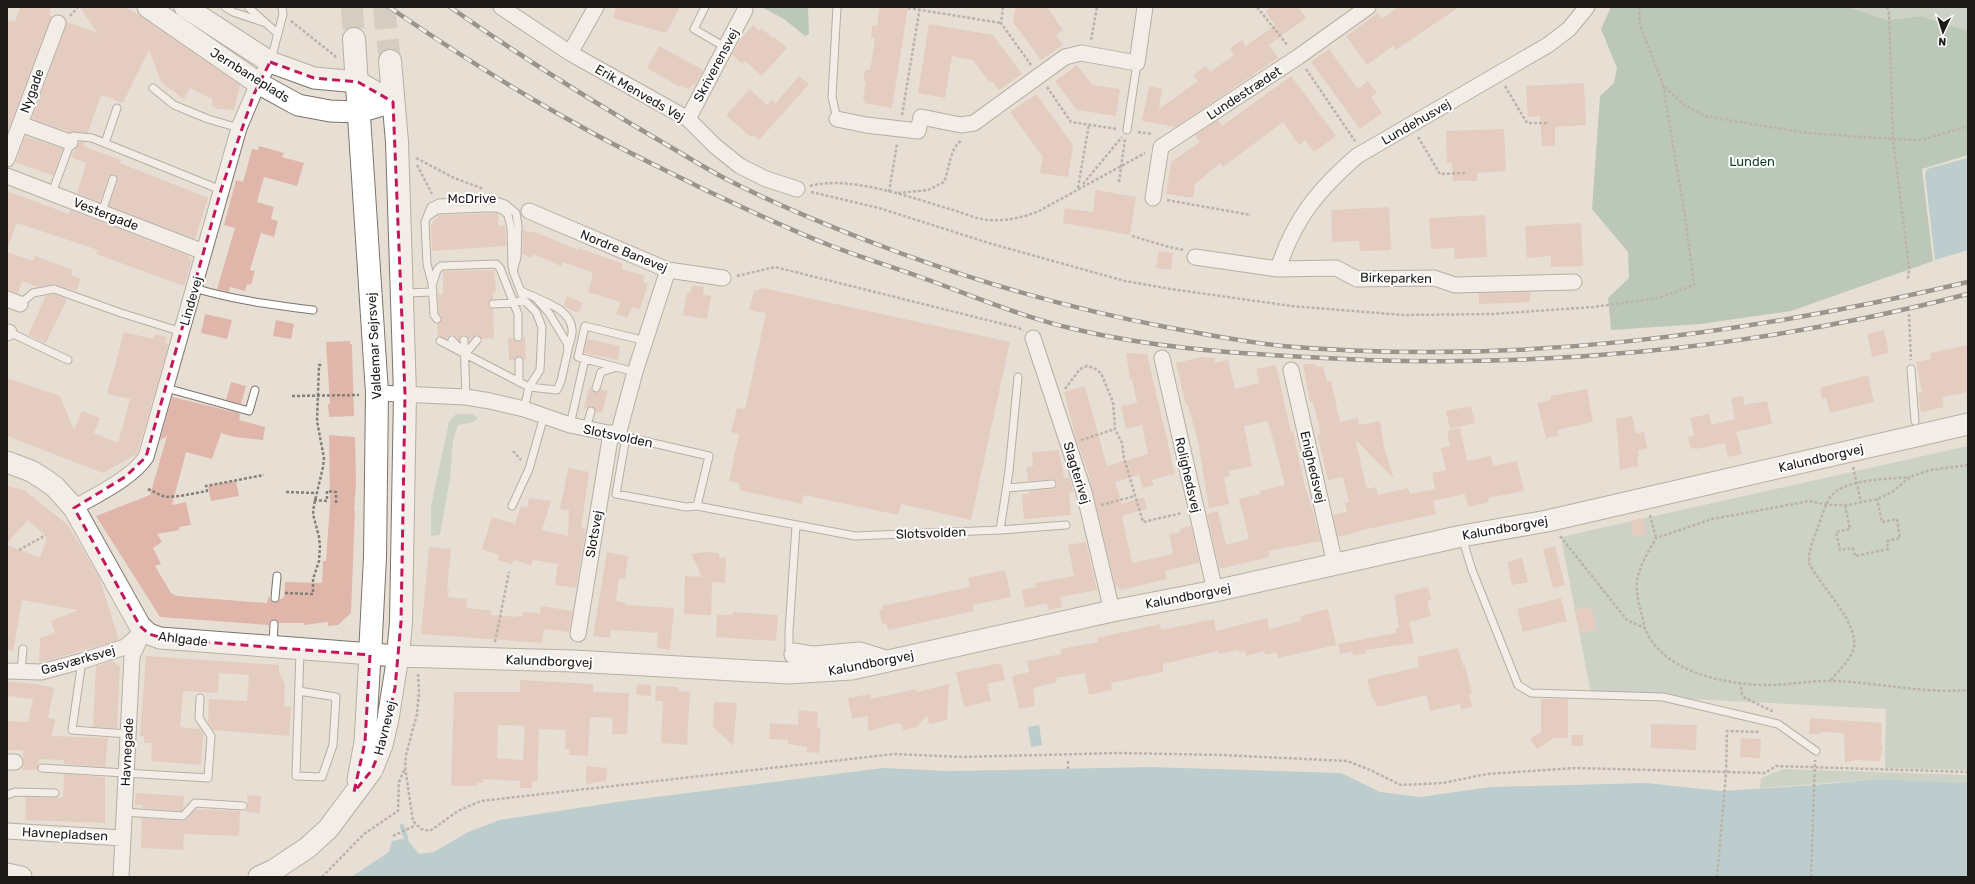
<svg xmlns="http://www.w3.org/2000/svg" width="1975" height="884" font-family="Rubik,sans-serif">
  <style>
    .green { fill: #abc4b4 }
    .forest { fill: #88ad96 }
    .water { fill: #89b9c5 }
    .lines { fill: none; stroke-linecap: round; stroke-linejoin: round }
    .stream { stroke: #89b9c5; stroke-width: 4.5 }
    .building { fill: #e1b6aa; fill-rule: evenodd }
    .primary-tunnel { stroke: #c0b8ae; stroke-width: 22; stroke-dasharray: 22 11; stroke-linecap: butt }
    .lane-casing { stroke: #7c746b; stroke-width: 9 }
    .street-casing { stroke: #7c746b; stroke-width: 17 }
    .secondary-casing { stroke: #7c746b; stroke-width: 23 }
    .primary-casing { stroke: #7c746b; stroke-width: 24 }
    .path { stroke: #857f78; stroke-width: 2.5; stroke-dasharray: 3 2; stroke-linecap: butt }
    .lane { stroke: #fff; stroke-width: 7 }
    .street { stroke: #fff; stroke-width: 15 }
    .secondary { stroke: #fff; stroke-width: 21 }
    .primary { stroke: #fff; stroke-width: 22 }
    .rail-casing { stroke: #3e3935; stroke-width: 4.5 }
    .rail { stroke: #fff; stroke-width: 3; stroke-dasharray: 9; stroke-linecap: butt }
    .marked { fill: none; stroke: #c2185b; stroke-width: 3; stroke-dasharray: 8 5; stroke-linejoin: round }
    .labels { text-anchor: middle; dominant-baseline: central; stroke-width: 4; stroke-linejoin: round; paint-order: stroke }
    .street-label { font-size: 13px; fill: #1e1a17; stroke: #fff }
    .park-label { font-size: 13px; fill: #0f3f27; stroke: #fff }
  </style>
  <rect width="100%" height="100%" fill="#e8dfd4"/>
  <path class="green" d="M1848 7H1968V31L1920 16 1888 20Z
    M456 414H473L478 418 473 422 458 425 453 440 450 478 440 535 431 536V506L449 422Z
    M1968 446V770L1885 768 1886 709 1591 694 1561 537Z
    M1784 769 1968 775V783L1879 779 1760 788 1761 778Z"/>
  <path class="forest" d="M761 7H808L809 34 805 36 784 19Z
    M1611 7H1848L1888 20 1920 16 1968 31V155L1922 169 1933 261 1791 311 1701 324 1611 330 1608 298 1629 278 1628 252 1592 209 1600 96 1614 83 1617 68 1601 29Z"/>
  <path class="water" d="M1968 158V250L1935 260 1925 175 1927 169Z
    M1039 725 1042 745 1031 747 1028 727Z
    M1150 767 1341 773 1380 792 1420 797 1491 787 1646 783 1722 791 1815 785 1879 779 1968 783V877H351L389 852 392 841 406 838 419 854 434 852 468 832 500 820 617 802 883 768 949 771Z"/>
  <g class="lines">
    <path class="stream" d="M402 826 406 838"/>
  </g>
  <path class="building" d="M20 7H51L49 15 52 16 7 133V20L15 22Z
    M80 7H125L141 16 240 85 234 110 218 109 212 106V99L190 88 184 99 161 82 149 50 123 103 101 95 88 133 70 132 32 119 67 22 97 33Z
    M616 7H680L666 33 613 18Z
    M880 7H908L892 108 864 103 865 100 863 99 866 81H863L865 70H870L875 38 871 37 872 26H877Z
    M1016 7H1047L1063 30 1056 35 1063 45 1041 60 1013 22Z
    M1272 7H1298L1306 18 1269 45 1278 58 1176 127 1142 121 1149 86 1162 89 1159 109 1198 81 1193 75 1206 66 1210 72 1234 55 1230 48 1242 40 1246 46 1275 25 1265 12Z
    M1398 7H1459L1396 50 1393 46 1367 65 1346 36 1378 13 1382 19Z
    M929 24 993 35 1022 74 999 90 992 81 990 83 973 60 952 56 945 98 918 93Z
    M753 25 759 31 761 28 773 38 774 37 787 48 762 76 745 61 742 64 732 54 740 40Z
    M659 46 703 70 695 86 692 85 689 90 681 85 680 87 647 68Z
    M1329 49 1358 89 1368 81 1377 93 1371 97 1382 113 1360 129 1311 62Z
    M1077 65 1092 85 1120 89 1116 116 1077 110 1055 81Z
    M799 76 809 84 759 140 754 135 751 137 726 115 750 89 767 105 772 100 775 104Z
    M1291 76 1336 136 1314 152 1305 140 1299 145 1283 122 1223 167 1220 163 1195 184 1193 198 1166 194 1171 162 1200 142 1195 135 1218 120 1222 126Z
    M1584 83 1586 125 1555 127V146H1542L1540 116 1528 117 1526 86Z
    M1036 94 1073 145 1068 177 1040 173 1043 157 1010 112Z
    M1504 129 1506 171 1477 173V181H1453L1452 163H1447L1446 131Z
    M25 136 63 149 53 176 16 162Z
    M79 142H84L83 146 121 160 120 163 208 198 195 239 109 206 118 180 115 174H112L108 177 100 202 77 193 86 163 71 157Z
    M259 146 284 153 282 157 304 163 297 186 264 177 257 202 274 207 271 219 278 221 274 237 261 233 250 270 255 271 251 285 247 284 245 291 230 287 229 292 217 289 235 228 224 225 236 180 243 182 252 149 258 150Z
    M1096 190 1136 197 1130 235 1063 223 1065 208 1093 212Z
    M7 191 69 214 70 210 189 256 188 258 192 260 184 286 96 254 98 250 17 223 8 247H7Z
    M1389 207 1391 250 1360 251 1359 241 1332 242 1331 210Z
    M496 213 498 214V226H505L506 246 432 251 431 224 439 215Z
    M1485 215 1487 257 1455 259 1454 248 1431 249 1429 218Z
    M1581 223 1583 266 1551 267V256L1527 258 1525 226Z
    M523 230 532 233 533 231 578 250 579 248 623 264 622 269 645 276 643 282 648 284 640 309 632 307 627 318 616 314 621 302 588 292 593 273 563 262 561 266 533 254 532 258 522 254Z
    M1159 251 1173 253 1171 270 1156 268Z
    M7 252 33 261 35 256 73 270 71 275 81 279 76 291 55 284 38 287 22 281 18 293 7 290Z
    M494 270 496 291 493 292V299L488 304 489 307 493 309 494 338 482 339 478 335 469 340 467 336 463 335 459 340 453 335 449 336 447 339 438 337 437 324 442 319 439 313 438 294H443V271Z
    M692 285 704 287 703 295 711 296 707 319 683 315 687 292 690 293Z
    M763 288 1010 342 971 520 901 504 898 515 804 495 802 504 739 490 740 484 729 481 739 434 731 432 737 408 745 409 766 313 749 310 754 291Z
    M1530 292V302L1479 304V293Z
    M54 294 67 299 46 343 28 335 46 296Z
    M567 296 583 303 578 313 563 306Z
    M205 314 232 320 227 339 201 333Z
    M276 320 294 324 291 339 273 336Z
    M1884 330 1889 353 1872 357 1867 334Z
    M124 332 153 339 155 334 167 337 165 343 169 344 137 454 103 473 7 436V378L60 396 74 430 82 411 100 418 94 433 118 443 130 399 107 394Z
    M523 337H525L526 360 519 356 514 360H509L508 338H513L518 342Z
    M587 339 620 346 618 360 584 353Z
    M350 341V344H352L354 416 329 417 328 404H330L326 342Z
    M1968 345V392L1942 397 1944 407 1921 412 1918 393 1922 392 1916 362 1931 359 1930 353Z
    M1126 353 1147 354 1175 474 1152 480 1154 485 1142 488 1139 475 1115 482 1122 504 1144 497 1147 509 1122 516 1132 563 1173 554 1169 534 1181 532 1180 529 1191 526 1199 563 1165 571 1167 579 1121 590 1115 586 1088 472 1076 439 1064 392 1085 386 1107 466 1148 454 1142 425 1126 429 1121 406 1137 403 1132 379 1130 380Z
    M1202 357 1215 358 1214 363 1228 360 1235 389 1259 383 1256 369 1276 365 1291 432 1293 431 1306 491H1307L1321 541 1268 551 1270 557 1219 569 1207 514 1218 511 1226 545 1249 539 1239 499 1260 494V491L1285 485 1268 421 1244 426 1252 466 1229 471 1230 476 1224 477 1229 504 1209 508 1198 442 1188 405 1186 406 1176 363Z
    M1303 364H1315L1316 367 1323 366 1327 382 1331 381 1340 422 1358 418 1359 425 1380 421 1384 447 1394 479 1355 439 1367 489 1376 487 1378 495 1408 488 1410 494 1435 489 1432 473 1446 470 1441 448 1450 446 1447 431 1460 428 1467 461 1491 456 1493 466 1517 461 1524 491 1488 498 1489 502 1468 507 1465 494 1433 501 1436 514 1358 531V532L1338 537 1333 515 1347 512 1345 503 1349 502 1343 477 1328 480 1317 435 1321 434 1313 402H1310Z
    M1868 375 1874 402 1830 413 1826 398 1822 399 1820 388Z
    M231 382 246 386 241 404 226 400Z
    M589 387 595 393 601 389 608 391 602 413 596 412 592 406 584 409Z
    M1587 389 1593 422 1557 430 1559 436 1546 438 1537 403 1551 400 1550 396Z
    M1743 396 1744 405 1767 401 1772 424 1736 432 1742 454 1728 457 1725 443 1696 449V448L1691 449 1688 437 1693 436 1694 433 1690 418 1709 414 1711 425 1735 419 1731 398Z
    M172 397 239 413 240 416 239 420 265 427 263 440 234 437 221 433 212 459 186 452 172 505 186 502 191 525 179 527V530L157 534 162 542 153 548 161 564 155 566 171 593 177 596 267 603 268 597 270 598 272 602 275 603 284 597 285 582 322 583 323 561H326L330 504 329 435 355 437 356 483 354 510H355L351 613 338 625 328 626V622L304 625V623H279L274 619 270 621 269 625 160 617 96 516 150 495 167 436 160 440Z
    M1471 406 1475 423 1450 429 1446 411Z
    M1632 416 1636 434 1644 432 1647 449 1638 450 1639 456 1637 457 1639 466 1620 470 1616 419Z
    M1059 450 1064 478 1069 477 1074 492 1069 493 1071 515 1024 519 1022 494H1029V491L1053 489 1057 484 1056 481 1052 479 1028 481 1026 467 1033 466 1032 452Z
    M568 468 589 472 581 528 586 529 576 588 555 585 558 564 533 560 531 565 514 560 512 564 497 560 499 555 482 549 492 517 515 524 521 506 527 508 529 498 551 501 542 530 568 536 569 510 560 509Z
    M236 481 239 496 211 501 208 486Z
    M7 486 24 490 68 525 99 577 119 640 39 663 40 638 55 633 51 621 78 610 22 600 13 651 7 650V545L40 558 47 537 28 520 7 543Z
    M1643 518 1647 534 1633 537 1630 521Z
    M1086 542 1097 590 1060 597 1062 607 1048 610 1047 603 1025 608 1022 590 1036 587 1035 583 1074 576 1068 545Z
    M1555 546 1565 585 1553 588 1543 549Z
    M429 547 451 549 447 589H449L448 597 467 599 466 608 492 611 491 615 517 617V616H523V612L540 613 541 606 573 611 569 632 544 629 542 643 421 634Z
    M607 552 628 556 625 579 619 578 616 601 625 603V605L674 608 670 650 657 648 658 633 611 630 610 638 593 636Z
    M706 552 719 553V557L726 558 725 583 712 582 711 615 684 614 685 576 702 577 691 554Z
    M1522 558 1528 582 1512 585 1507 562Z
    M1005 570 1011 597 973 605 974 611 888 630 886 623 882 624 879 610 883 609 882 606 970 587 968 578Z
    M1428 587 1431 600 1427 601 1431 616 1409 622 1414 643 1365 650 1366 653 1353 656 1352 652 1340 654 1338 644 1396 633 1395 629 1399 628 1394 595Z
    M1561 598 1567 621 1523 632 1517 609Z
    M1591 606 1597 629 1580 633 1575 610Z
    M1328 609 1336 645 1278 658 1276 652 1265 655 1264 651 1246 656 1245 651 1239 652V650L1219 654 1218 651 1163 664V672L1111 683 1112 690 1089 695 1085 673 1056 678 1057 682 1033 688 1035 706 1019 709 1012 676 1029 672 1027 661 1061 654V649L1098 642 1097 638 1160 624 1161 630 1214 619 1216 631 1267 618 1269 629 1301 621 1300 617 1303 616V615Z
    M733 612 778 615 776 641 716 637 717 615H733Z
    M1458 648 1463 666 1465 665 1472 694H1469L1472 707 1461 709 1460 704 1430 711 1426 695 1377 707 1374 698H1372L1367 679 1419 667 1417 657Z
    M146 656 279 665V672L285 684 284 707H291L289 736 213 730 208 722 209 699 247 701 249 675 219 673 218 693 183 691 180 727 200 729 203 733 201 765 151 761 152 743H144V736H140Z
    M112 661 120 666 117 728 93 727 96 666Z
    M1001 663 1005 680 987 684 991 701 964 707 956 672Z
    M520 680 593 684V692L629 693 627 734H612L613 718 590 717 588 756 569 755V749H565L566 730 539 729 537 782 532 781V788H520V781L483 779V783L477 782V786H451L454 692H520ZM498 725 525 726 523 760 497 758Z
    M7 681 36 684 54 688 48 718 55 719 52 736 108 738 105 767 64 764V760L39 759 38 770H22L24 762 23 750H7V721L28 722 33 699 7 696Z
    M637 684 651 685V696L636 695Z
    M949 684 947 720 929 724 927 715 917 727 903 730 901 724 899 723 868 731V716L852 719 848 698 870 694 871 699 916 689 917 692Z
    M656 686 678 687V691L690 692 687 745 661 743 663 701H655Z
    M1541 699H1568V738H1554L1537 749 1530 739 1541 732Z
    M714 702 737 703 733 746 713 727Z
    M799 710 818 712 817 728H821L819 753 807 752V747L788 744V740L769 739 770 723 798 725Z
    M1810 718 1882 723 1881 745 1883 746 1880 761 1857 760 1845 762 1844 733 1821 732V734H1809Z
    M1651 724 1697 725 1696 750 1651 748Z
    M1571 735H1583V746H1572Z
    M1741 738 1761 739 1760 758 1740 757Z
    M586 766 607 768 606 781 586 784Z
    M64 774 105 777V823L25 820 26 797 63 798Z
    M136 793 184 796 183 809 181 811 142 808 143 805H135Z
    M247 795 261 796 260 813 246 812 248 806Z
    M196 809 240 811 239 836 184 834 183 850 141 848 142 818 185 821Z"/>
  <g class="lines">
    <path class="primary-tunnel" d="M352 7 354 39
      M384 7 390 61"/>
    <defs>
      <path id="lane" d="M225 7 233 12 263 22
        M248 7 277 33
        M705 7 694 29 725 47
        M271 60 283 14 282 7
        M153 88 174 105 208 119 239 128
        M837 119 832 97 837 7
        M1127 130 1137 63
        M105 143 117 108
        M52 193 73 136 92 138 221 190
        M102 212 113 179
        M427 217 437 210 484 208H497L504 211 508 215 511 228 512 267
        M433 283 437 270 441 266 496 264 500 268 518 314V337
        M194 288C234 300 273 305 313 310
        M520 290C536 300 570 306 572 329 573 335 570 342 568 348
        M405 293 433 292
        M20 304 33 293 54 289 121 313 182 332
        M493 304 513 303 524 300
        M437 319 434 315 432 283 427 264 425 222 431 207 439 203 493 200 505 204 516 213 518 226 517 257 513 271 524 300 536 312 542 327 540 370 529 387 524 409
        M9 332 68 360
        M452 340 462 351
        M464 340 466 397
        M440 341 529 387 557 390 561 381 568 350 567 343 549 313 535 297
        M465 354 477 340
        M519 361V382
        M1911 369 1915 421
        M635 372 578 357 585 326 646 341
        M166 388 249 411 255 390
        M596 388 601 372 614 368
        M570 425 585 359
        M586 429 591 411
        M618 435 709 456 697 506 855 536 1000 530 1066 525
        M626 437 616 494 686 507 697 506
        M1007 488 1052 484
        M512 506 529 469 544 416
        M1000 530 1009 471 1018 377
        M1462 537 1472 570 1518 685 1531 693 1663 697 1778 724 1816 751
        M275 598 277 576
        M273 645 274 624
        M793 653 789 648V631L796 526
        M82 661 72 730 128 734
        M21 672 23 649
        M299 691 336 697 333 745 322 777 296 776 300 651
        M42 768 208 778 211 736 199 718 200 698
        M7 795 15 792 55 793
        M124 812 183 816 195 803 243 806"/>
      <path id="street" d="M501 7 570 53 688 119 715 146 740 166 766 179 797 189
        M570 53 596 7
        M688 119 745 10
        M837 119 866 125 918 131 921 117 961 125 974 123 1065 57 1081 53 1137 63 1145 7
        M20 124 70 142
        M7 159 58 23
        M7 176 204 252
        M1153 198 1161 147 1298 57 1368 7
        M529 211 668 270 723 278
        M1195 257 1278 269 1336 268 1357 279 1434 278 1455 285 1574 282
        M1278 269C1294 219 1318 190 1357 156L1548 45 1569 29 1587 7
        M7 299 20 304
        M7 333 9 332
        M1033 338 1084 492 1112 611
        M1162 358 1215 591
        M1291 370 1335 564
        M377 393 466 397 490 401 524 409 570 425 618 435 635 372 668 270
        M74 508C96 495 131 479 146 457L239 128 258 83 270 62
        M578 634 611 433
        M7 671 41 672 82 661 125 647 140 634
        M7 762H15
        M7 831 123 838
        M121 877 132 656 144 630"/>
      <path id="secondary" d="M148 7 258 83 298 105 330 111 359 112 393 102
        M185 7 270 62 314 78 358 82 393 102
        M7 462 31 471 44 479 55 487 74 508 140 626 149 634 160 638 398 656 573 661 788 673 852 669 1112 611 1215 591 1462 536 1547 521 1968 424
        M795 654 813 657 860 653 882 660
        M358 780 365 742 370 655
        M7 874 21 877
        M259 877 274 870 307 848 328 829 372 770 382 745 388 719 398 656"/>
      <path id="primary" d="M354 39 377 393 375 557 370 655
        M390 61 397 142 405 394 401 622 398 656"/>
    </defs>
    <use href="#lane" class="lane-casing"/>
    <use href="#street" class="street-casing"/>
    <use href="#secondary" class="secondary-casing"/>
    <use href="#primary" class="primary-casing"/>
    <path class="path" d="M1003 7 1001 23 1031 65
      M1257 7 1288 46
      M1639 7 1640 25 1663 85 1684 105 1705 116 1807 133 1893 139 1922 140 1968 126
      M1887 7 1889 12 1893 139 1909 267 1908 280
      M908 8 1001 23
      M70 16 78 7
      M291 21 335 56 336 59
      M1091 40 1097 7
      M1306 69 1355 141
      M1505 86 1527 123H1547
      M1047 87 1071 122 1117 129
      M902 115 920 7
      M1138 132 1152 134
      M1418 137 1440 174 1467 173
      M416 158 454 178 484 189
      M417 165 432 194
      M1119 182 1125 139
      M1083 184 1122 137
      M810 186C851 175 912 198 953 210 964 213 976 219 988 220 1006 221 1022 218 1039 211L1145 153
      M1078 188 1089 124
      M811 192 879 208 992 244 1125 281 1171 289 1291 306 1403 315 1493 314 1593 307 1658 298 1694 285 1685 216 1663 85
      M889 192 897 144
      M898 193 928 190 944 182C950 168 949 149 962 140
      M1167 200 1251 215
      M1132 236 1169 247 1184 250
      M737 276 775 267 1019 328 1023 331
      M1909 314 1911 360
      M1065 389 1080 369 1087 366 1094 368 1101 373 1113 402 1115 429 1122 443 1124 458 1143 522 1182 513
      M292 396 359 395
      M1081 440 1115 429
      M513 451 521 460
      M1968 465 1930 470 1910 477 1892 492 1877 499 1848 505H1827L1810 501 1712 519 1656 538C1650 549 1641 563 1638 576 1635 588 1638 600 1641 612 1643 619 1644 628 1648 635 1669 673 1723 683 1762 685 1786 686 1809 680 1832 681 1878 682 1922 694 1968 690
      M1853 467 1861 502
      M148 489 165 497 180 496 207 491 206 486 264 475
      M286 492 315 493
      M314 500 327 501V491L336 492V504
      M1101 505 1135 496
      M1845 505 1850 529 1836 532 1840 550 1853 548 1855 556 1888 549 1887 541 1900 538 1897 519 1882 522 1877 499
      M1650 515 1656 538
      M1560 536 1627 620 1645 628
      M19 550 46 535
      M285 593 313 594V579L319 561 320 547 319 537 313 514 314 505 323 467 324 458 317 421 319 365H322
      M495 642 509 572
      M418 674 419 692 417 714 406 755 405 767 413 821 421 829 430 831 458 811 481 801 894 754 962 757 1118 753 1222 755 1347 761 1368 769 1401 785 1443 783 1487 774 1575 768 1765 773 1776 766 1968 772
      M1831 680C1838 671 1849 661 1853 651 1862 624 1820 587 1809 563 1808 551 1814 538 1818 527 1822 517 1825 503 1832 495 1847 479 1888 479 1910 477
      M1740 682 1742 694 1745 698 1774 712
      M1068 761V771
      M393 836 416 825
      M322 877 364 834 398 811 399 782 405 768
      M1717 877 1726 773 1727 731 1760 732
      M1811 877 1815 760"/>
    <use href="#lane" class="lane"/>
    <use href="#street" class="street"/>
    <use href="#secondary" class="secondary"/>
    <use href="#primary" class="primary"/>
    <defs>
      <path id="rail" d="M389 7C449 48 509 87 573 122 614 146 657 166 699 187 742 207 785 228 829 245 860 257 892 267 923 278 973 296 1022 317 1074 329 1149 347 1228 353 1306 357 1527 371 1753 350 1968 294
        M450 7C520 56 593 102 667 145 688 157 708 170 730 181 781 207 838 230 892 250 983 284 1076 310 1171 328 1208 335 1245 342 1282 346 1513 366 1743 335 1968 282"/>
    </defs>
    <use href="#rail" class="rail-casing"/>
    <use href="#rail" class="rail"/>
  </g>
  <path d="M0 0H1975V884H0ZM270 62 314 78 358 82 393 102 405 394 401 622 395 688 382 745 372 770 354 792 365 742 370 655 166 639 149 634 140 626 74 508 125 477 146 457 221 190 254 94Z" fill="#e8dfd4" fill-opacity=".55" fill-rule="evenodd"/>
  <path class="marked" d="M270 62 314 78 358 82 393 102 405 394 401 622 395 688 382 745 372 770 354 792 365 742 370 655 166 639 149 634 140 626 74 508 125 477 146 457 221 190 254 94Z"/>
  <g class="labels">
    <g class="street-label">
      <text transform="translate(716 65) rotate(-62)">Skriverensvej</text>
      <text transform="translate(250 75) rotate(32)">Jernbaneplads</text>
      <text transform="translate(32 91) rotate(-70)">Nygade</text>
      <text transform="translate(640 93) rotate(30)">Erik Menveds Vej</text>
      <text transform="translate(1244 93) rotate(-33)">Lundestrædet</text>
      <text transform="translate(1416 122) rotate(-30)">Lundehusvej</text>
      <text x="472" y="198">McDrive</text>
      <text transform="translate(106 214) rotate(21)">Vestergade</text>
      <text transform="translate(624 251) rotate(22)">Nordre Banevej</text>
      <text transform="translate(1396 278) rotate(1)">Birkeparken</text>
      <text transform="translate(191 301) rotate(-74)">Lindevej</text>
      <text transform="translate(374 346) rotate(-93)">Valdemar Sejrsvej</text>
      <text transform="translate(618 436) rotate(12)">Slotsvolden</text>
      <text transform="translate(1821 458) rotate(-13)">Kalundborgvej</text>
      <text transform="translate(1313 467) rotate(77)">Enighedsvej</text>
      <text transform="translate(1077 473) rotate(73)">Slagterivej</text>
      <text transform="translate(1188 475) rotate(77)">Rolighedsvej</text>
      <text transform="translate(1505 528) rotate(-10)">Kalundborgvej</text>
      <text transform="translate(931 533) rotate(-2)">Slotsvolden</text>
      <text transform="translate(594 534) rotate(-80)">Slotsvej</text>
      <text transform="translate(1188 596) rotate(-11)">Kalundborgvej</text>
      <text transform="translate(183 639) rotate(7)">Ahlgade</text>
      <text transform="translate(78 660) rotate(-16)">Gasværksvej</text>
      <text transform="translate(549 661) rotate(2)">Kalundborgvej</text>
      <text transform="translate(871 663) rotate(-11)">Kalundborgvej</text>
      <text transform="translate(385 728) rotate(-76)">Havnevej</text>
      <text transform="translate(127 752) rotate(-87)">Havnegade</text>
      <text transform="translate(65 834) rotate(3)">Havnepladsen</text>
    </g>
    <g class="park-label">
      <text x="1752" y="161">Lunden</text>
    </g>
  </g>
  <rect width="1975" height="884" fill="none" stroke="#1e1a17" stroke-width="16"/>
  <g transform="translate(1943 32) rotate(184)" stroke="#ffffff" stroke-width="3" paint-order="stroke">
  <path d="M0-3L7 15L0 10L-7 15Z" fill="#1e1a17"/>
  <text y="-6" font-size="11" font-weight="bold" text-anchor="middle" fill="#1e1a17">N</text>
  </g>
</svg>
